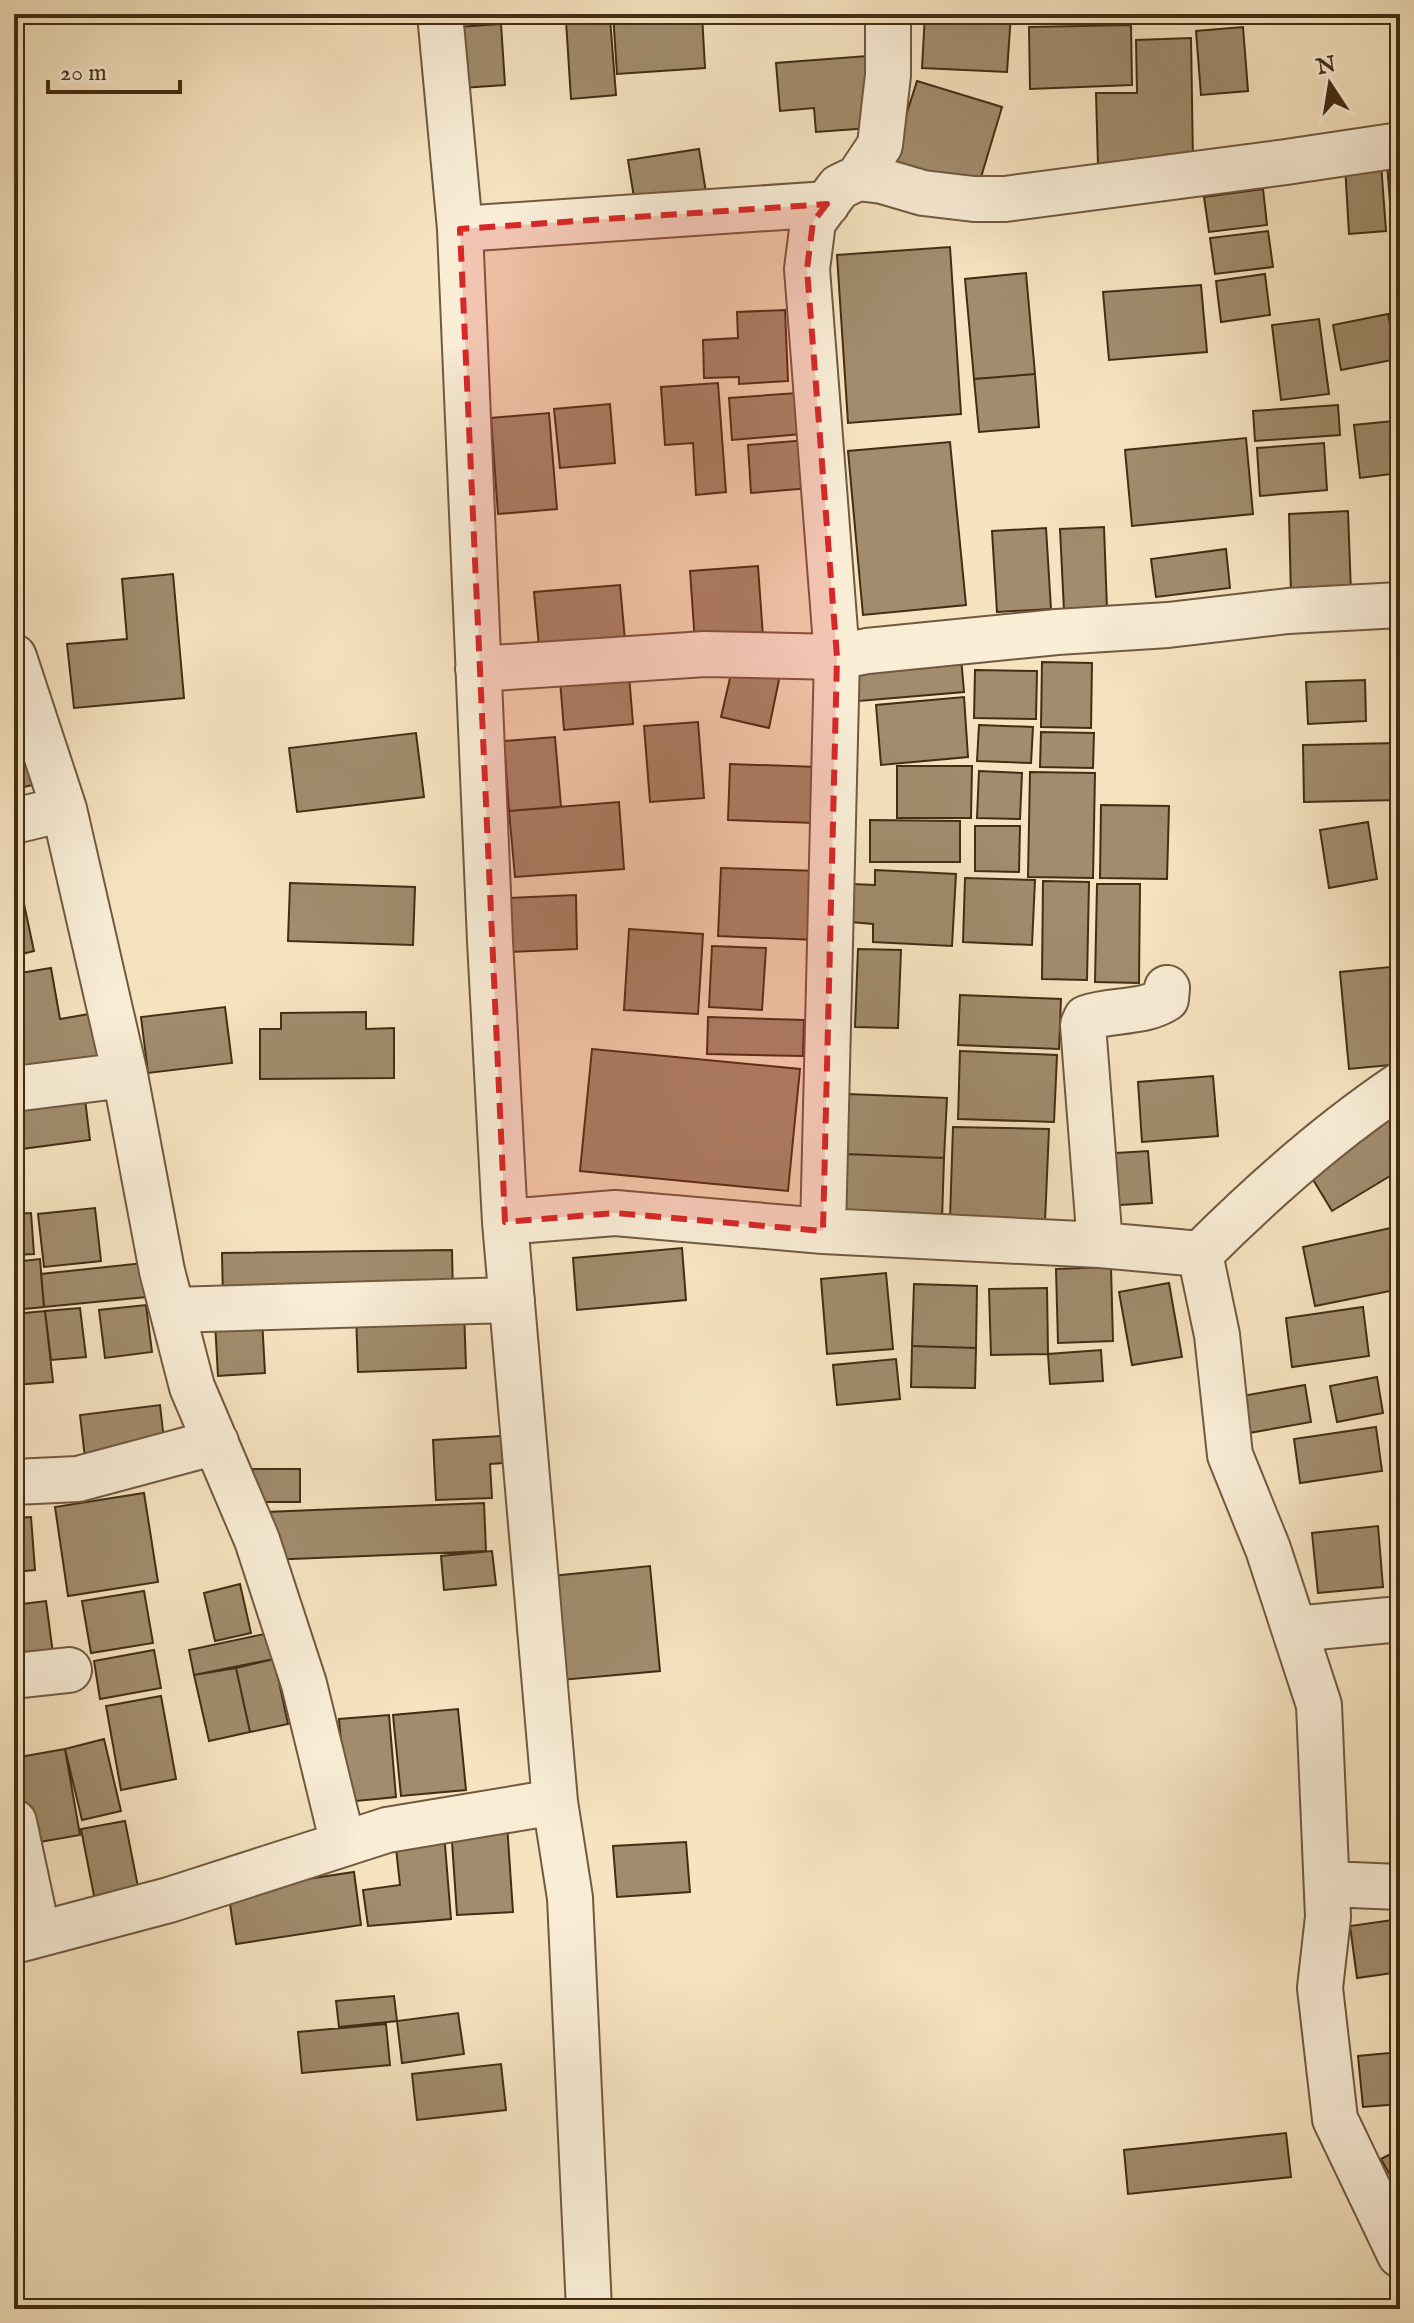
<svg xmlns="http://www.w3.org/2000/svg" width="1414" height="2323" font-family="'IM FELL English',serif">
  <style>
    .building { fill: #a18c6d; stroke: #442d14; stroke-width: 2 }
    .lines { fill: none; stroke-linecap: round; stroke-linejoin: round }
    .minor-casing { stroke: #705a3f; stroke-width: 48 }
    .minor { stroke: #f9edd6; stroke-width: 44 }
    .marked { fill: #d62828; fill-opacity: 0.2; stroke: #d62828; stroke-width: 6; stroke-dasharray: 16 10; stroke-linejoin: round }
  </style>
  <rect width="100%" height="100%" fill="#f6e3c0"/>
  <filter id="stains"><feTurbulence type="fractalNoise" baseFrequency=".0025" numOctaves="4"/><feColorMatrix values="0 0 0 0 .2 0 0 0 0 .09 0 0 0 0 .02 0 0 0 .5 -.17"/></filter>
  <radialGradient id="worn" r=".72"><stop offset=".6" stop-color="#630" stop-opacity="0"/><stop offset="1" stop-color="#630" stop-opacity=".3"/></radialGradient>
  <path class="building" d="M565 14H610V18L566 21Z
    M613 14H702L705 68 617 74Z
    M925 14H1011L1007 72 922 68Z
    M610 18 616 95 571 99 566 21Z
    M501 24 505 85 462 88 458 27Z
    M1131 25 1132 85 1030 89 1029 27Z
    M1243 27 1248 91 1201 95 1196 31Z
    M1191 38 1193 162 1098 165 1096 93H1137L1136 40Z
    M867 56 870 128 816 132 814 108 780 111 776 63Z
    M917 81 1002 107 976 194 889 169Z
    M699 149 707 199 636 210 628 160Z
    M1400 162V241L1393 242 1387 163Z
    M1381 163 1386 231 1349 234 1345 165Z
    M1263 189 1267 225 1209 232 1204 197Z
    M1268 231 1273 267 1215 274 1210 238Z
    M950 247 961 414 848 423 837 255Z
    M1026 273 1035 374 974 379 965 279Z
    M1265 274 1270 315 1221 322 1216 281Z
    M1201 285 1207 352 1109 360 1103 292Z
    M785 310 788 381 739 384V377L704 378 703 340 738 338 737 312Z
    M1388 314 1397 359 1341 370 1333 325Z
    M1319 319 1329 394 1281 400 1272 325Z
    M1035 374 1039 427 979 432 974 379Z
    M718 383 726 492 696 495 693 443 665 445 661 387Z
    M797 393 801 434 732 440 729 398Z
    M610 404 615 463 560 468 554 409Z
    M1338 405 1340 435 1255 441 1253 411Z
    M549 413 557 509 498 514 491 418Z
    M1393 421 1400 473 1360 478 1354 425Z
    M1246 438 1253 514 1132 526 1125 450Z
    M807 440 811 488 751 493 748 445Z
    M950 442 966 605 863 615 848 451Z
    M1324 443 1327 490 1260 496 1257 448Z
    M1348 511 1351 593 1291 596 1289 514Z
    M1104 527 1107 609 1064 611 1060 529Z
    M1046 528 1051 609 997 612 992 531Z
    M1226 549 1230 588 1156 597 1151 559Z
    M758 566 763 637 695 643 690 571Z
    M173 574 184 698 74 708 67 644 127 639 122 579Z
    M620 585 625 640 539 647 534 592Z
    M961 657 964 692 859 701 856 665Z
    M734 661 781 670 769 728 721 717Z
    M628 662 633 724 564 730 559 668Z
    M1042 662 1092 663 1091 728 1041 727Z
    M975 670 1037 671 1036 719 974 718Z
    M1365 680 1366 721 1308 724 1306 682Z
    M964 697 968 757 881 765 876 705Z
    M14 709 33 785 14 789Z
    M698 722 704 798 650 802 644 726Z
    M979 725 1033 727 1031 763 977 761Z
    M1041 732 1094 733 1093 768 1040 767Z
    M416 733 424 797 297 812 289 748Z
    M555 737 561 807 509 811 504 741Z
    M1397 743 1398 800 1304 802 1303 745Z
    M730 764 818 767 815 823 728 820Z
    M897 766H972L971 818H897Z
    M979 771 1022 773 1020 819 977 818Z
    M1030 772 1095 773 1093 878 1028 877Z
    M619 802 624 869 515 877 509 811Z
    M1101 805 1169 806 1167 879 1100 878Z
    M870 820 960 821V862H870Z
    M1368 822 1377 879 1329 888 1320 830Z
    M975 826H1020L1019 872 975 871Z
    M14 857 34 951 14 956Z
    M721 868 819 871 816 940 718 936Z
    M875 870 956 874 952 946 873 942V924L851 922 853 884 875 885Z
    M965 878 1035 880 1032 945 963 942Z
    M1043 881 1089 882 1087 980 1042 979Z
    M290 883 415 887 413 945 288 941Z
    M1097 884H1140L1139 983 1095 982Z
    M576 895 577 949 510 952 508 898Z
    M629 929 703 934 698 1014 624 1010Z
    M712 946 766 948 762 1010 709 1007Z
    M858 949 901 950 898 1028 855 1027Z
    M1400 966V1064L1349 1069 1340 972Z
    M51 968 60 1019 95 1013 104 1066 14 1082V974Z
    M960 995 1061 999 1059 1049 958 1045Z
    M225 1007 232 1063 148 1073 141 1017Z
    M366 1012V1029L394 1028V1078L260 1079V1029H281V1013Z
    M708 1017 804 1020 803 1056 707 1054Z
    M592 1049 800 1069 788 1191 580 1171Z
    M960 1051 1057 1055 1054 1122 958 1119Z
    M1213 1076 1218 1136 1142 1142 1138 1082Z
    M84 1091 90 1140 14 1150V1100Z
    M848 1094 947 1098 944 1158 845 1154Z
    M1395 1115 1400 1123V1170L1332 1211 1306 1168Z
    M953 1127 1049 1129 1045 1222 950 1219Z
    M1148 1151 1152 1203 1104 1206 1100 1154Z
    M845 1154 944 1158 942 1220 843 1216Z
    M95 1208 101 1261 44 1267 38 1214Z
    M31 1213 34 1254 14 1255V1214Z
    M1400 1226V1289L1315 1306 1303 1247Z
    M682 1248 686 1300 577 1310 573 1258Z
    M452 1250 453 1298 223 1301 222 1253Z
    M40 1259 44 1307 14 1310V1262Z
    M143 1263 146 1297 44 1307 41 1274Z
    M1111 1267 1113 1341 1058 1343 1056 1269Z
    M886 1273 893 1349 827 1354 821 1279Z
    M1169 1283 1182 1357 1132 1365 1119 1292Z
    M914 1284 977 1286 976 1348 912 1346Z
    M1047 1288 1048 1354 991 1355 989 1289Z
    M146 1305 152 1352 105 1358 99 1310Z
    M1363 1307 1369 1356 1292 1367 1286 1318Z
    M80 1308 86 1357 51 1360 45 1311Z
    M464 1309 466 1368 358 1372 356 1313Z
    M45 1311 53 1382 14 1385V1314Z
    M262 1319 265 1373 218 1376 215 1322Z
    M912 1346 976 1348 975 1388 911 1387Z
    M1101 1350 1103 1381 1050 1384 1048 1354Z
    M896 1359 900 1399 837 1405 833 1365Z
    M1400 1366V1414L1398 1415 1393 1367Z
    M1377 1377 1383 1413 1337 1422 1330 1386Z
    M1305 1385 1311 1422 1249 1433 1242 1396Z
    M160 1405 165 1449 85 1458 80 1415Z
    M1400 1421V1466H1399L1395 1422Z
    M1376 1427 1382 1471 1300 1483 1294 1439Z
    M501 1436 503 1463 490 1464 492 1498 436 1500 433 1440Z
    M253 1469H300V1502H253Z
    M144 1493 158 1582 68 1596 55 1507Z
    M484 1503 486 1551 268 1560 266 1512Z
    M31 1517 35 1570 14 1572V1518Z
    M1378 1526 1383 1587 1318 1593 1312 1533Z
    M492 1551 496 1585 444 1590 441 1556Z
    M650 1566 660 1671 561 1680 552 1576Z
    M240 1584 251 1633 215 1641 204 1593Z
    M144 1591 153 1643 91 1653 82 1601Z
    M46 1601 53 1654 14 1659V1605Z
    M269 1633 274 1659 194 1675 189 1650Z
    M154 1650 161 1688 100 1699 94 1661Z
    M274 1659 288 1724 250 1732 236 1668Z
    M236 1668 250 1732 209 1741 194 1675Z
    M161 1696 176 1779 121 1790 106 1706Z
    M458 1709 466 1790 401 1796 393 1715Z
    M389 1715 396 1797 346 1802 339 1719Z
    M104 1739 121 1811 82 1820 65 1749Z
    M65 1749 80 1835 28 1844 14 1758Z
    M125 1821 141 1902 97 1911 81 1829Z
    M507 1824 513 1912 457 1915 451 1827Z
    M444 1833 451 1919 368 1926 363 1890 400 1885 395 1839Z
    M686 1842 690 1892 617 1897 613 1846Z
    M354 1872 361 1925 236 1944 228 1891Z
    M1400 1919V1972L1357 1978 1350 1926Z
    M394 1996 397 2021 339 2027 336 2001Z
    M458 2013 464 2054 402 2063 397 2021Z
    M386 2024 390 2065 302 2073 298 2032Z
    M1400 2052V2104L1363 2107 1358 2056Z
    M501 2064 506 2110 417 2120 412 2074Z
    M1286 2133 1291 2177 1128 2194 1124 2150Z
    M1400 2149V2193L1381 2159Z"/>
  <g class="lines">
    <defs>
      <path id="minor" d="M440 14 460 229 490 941 505 1222 555 1802 570 1898 589 2309
        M858 178 880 145 888 75V14
        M460 229 827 204
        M14 657 64 809 125 1075 162 1271 192 1387 257 1540 304 1684 343 1844
        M478 669 705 654 837 657 867 651 1057 632 1168 625 1288 611 1400 605
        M14 821 64 809
        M14 1089 125 1075
        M505 1222 615 1213 823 1231 1100 1245 1200 1254 1217 1335 1230 1455 1268 1549 1319 1705 1328 1917 1320 1988 1335 2119 1400 2255
        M823 1231 837 657 807 269 813 222 839 187 858 178 882 181 923 193 974 199H1005L1286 162 1400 145
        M1100 1245 1083 1025 1086 1018C1111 1009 1143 1014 1166 999L1167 988
        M1200 1254C1262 1192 1327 1134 1400 1085
        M172 1310 512 1300
        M14 1482 78 1479 216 1442
        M1295 1629 1400 1619
        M14 1676 69 1670
        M14 1822 38 1934
        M1327 1884 1400 1887
        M14 1941 169 1900 387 1830 555 1802"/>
    </defs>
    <use href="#minor" class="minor-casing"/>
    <use href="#minor" class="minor"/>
  </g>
  <path class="marked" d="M827 204 813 222 807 269 837 657 823 1231 615 1213 505 1222 460 229Z"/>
  <rect width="1414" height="2323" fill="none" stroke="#f6e3c0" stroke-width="48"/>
  <rect x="16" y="16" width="1382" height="2291" fill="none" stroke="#442d14" stroke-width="4"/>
  <rect x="24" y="24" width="1366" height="2275" fill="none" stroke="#442d14" stroke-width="2"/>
  <g transform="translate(1330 84) rotate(348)" stroke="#f9edd6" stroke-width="6" paint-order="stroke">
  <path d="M0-6L14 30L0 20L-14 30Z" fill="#442d14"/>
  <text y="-12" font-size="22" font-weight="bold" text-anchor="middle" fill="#442d14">N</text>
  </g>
  <path d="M48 80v12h132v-12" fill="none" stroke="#442d14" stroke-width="4"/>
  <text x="60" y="80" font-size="24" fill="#442d14" stroke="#f9edd6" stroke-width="6" paint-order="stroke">20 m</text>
  <rect width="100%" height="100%" filter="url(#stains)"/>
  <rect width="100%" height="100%" fill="url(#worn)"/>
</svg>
